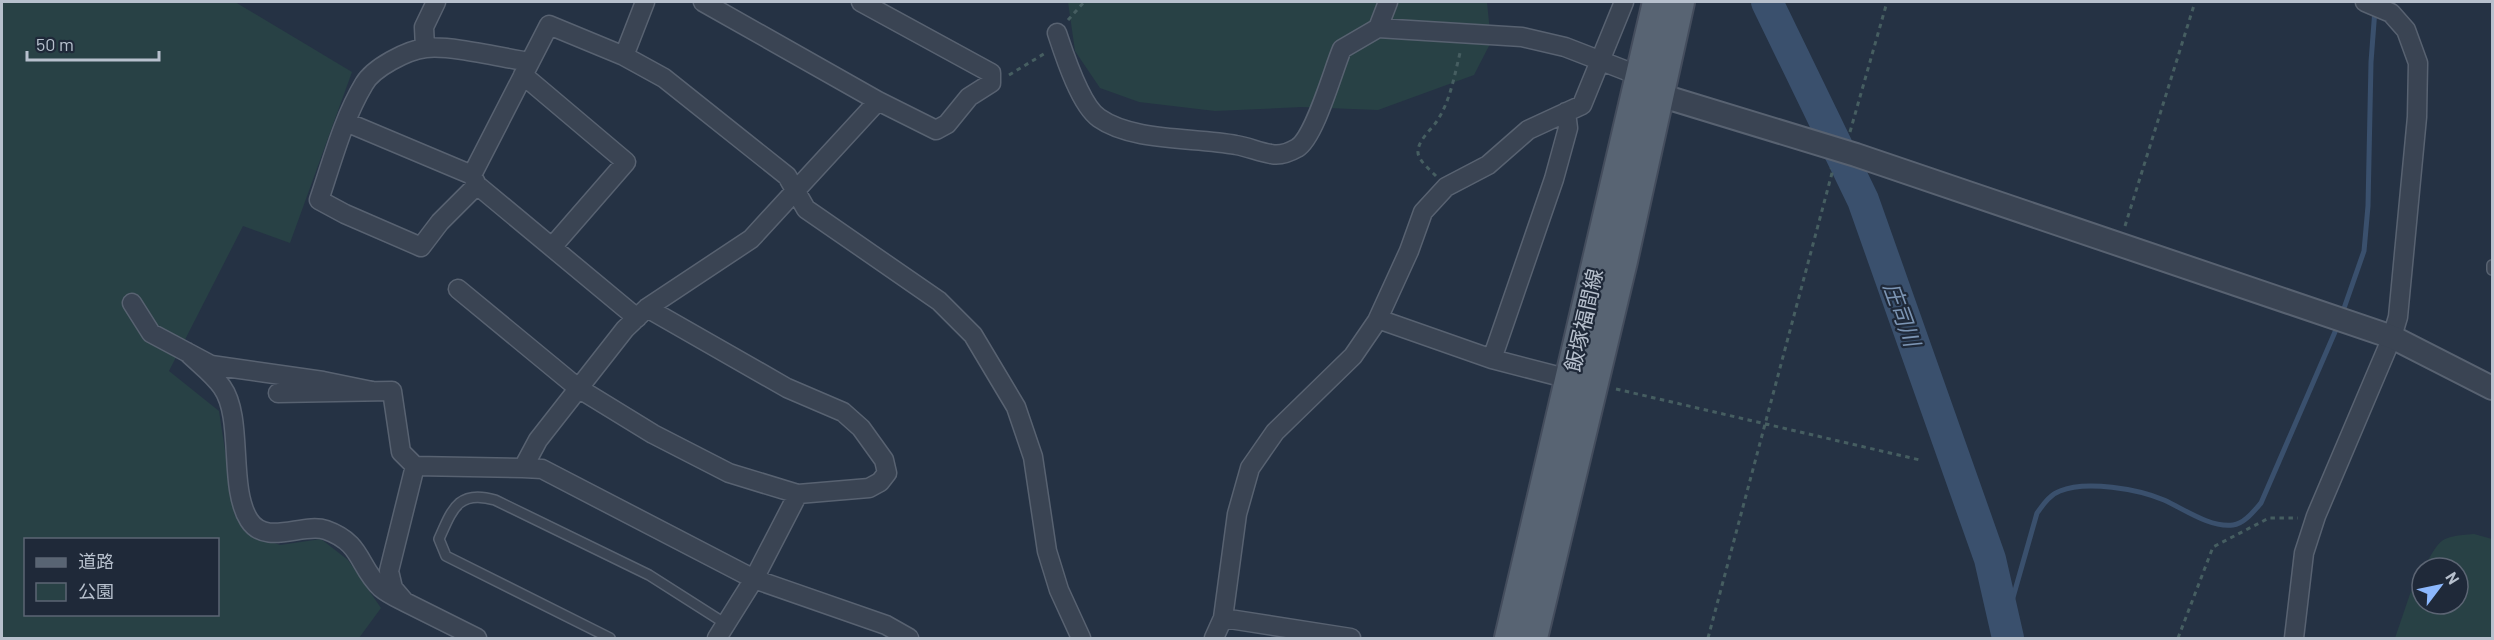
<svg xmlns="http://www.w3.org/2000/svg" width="2494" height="640" font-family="Barlow,'Noto Sans JP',sans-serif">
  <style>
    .green { fill: #284145; fill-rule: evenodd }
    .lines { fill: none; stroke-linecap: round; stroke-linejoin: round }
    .stream { stroke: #3a506d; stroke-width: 5 }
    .river { stroke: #3a506d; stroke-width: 32 }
    .service-casing { stroke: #586271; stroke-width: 12 }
    .minor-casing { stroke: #586271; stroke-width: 21 }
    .tertiary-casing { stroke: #586271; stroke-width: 26 }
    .primary-casing { stroke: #444d5d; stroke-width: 32 }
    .path { stroke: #465e61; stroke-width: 3; stroke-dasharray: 4.5 4.5; stroke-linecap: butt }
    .service { stroke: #3a4453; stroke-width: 9 }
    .minor { stroke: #3a4453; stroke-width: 18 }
    .tertiary { stroke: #3a4453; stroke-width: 22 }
    .primary { stroke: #586473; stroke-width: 28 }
    .labels { text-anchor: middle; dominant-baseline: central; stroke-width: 4.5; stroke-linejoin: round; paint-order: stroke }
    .street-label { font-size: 21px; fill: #b7c0cd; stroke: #1f2939 }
    .water-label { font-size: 22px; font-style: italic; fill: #7d96b5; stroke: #1f2939 }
  </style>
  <rect width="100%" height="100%" fill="#253244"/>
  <path class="green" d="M2 2H235L352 72 290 243 243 226 169 371 219 411 235 516 252 535 280 545 321 539 348 560 381 608 359 638H2ZM26 540H218V614H26Z
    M1068 2H1487L1491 42 1474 75 1378 110 1302 107 1215 111 1139 102 1100 88 1075 51Z
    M2474 534 2492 539V638H2395L2410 594 2422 572V604H2458V568H2424C2441 537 2440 537 2474 534Z"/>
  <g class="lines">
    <path class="stream" d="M2342 314 2364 251 2368 206 2371 62 2375 9
      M2006 622 2037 513C2043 505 2049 495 2060 491 2086 480 2138 489 2164 500 2184 509 2210 528 2233 525 2244 524 2254 511 2261 503L2338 325"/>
    <path class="river" d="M1767 2 1863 200 1990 559 2008 638"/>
    <defs>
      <path id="service" d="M2492 265V270
        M610 638 446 556 439 539C452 510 458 489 495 500L649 575 726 624"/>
      <path id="minor" d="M703 2 878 101 936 130 947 124 969 97 991 83V73L861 2
        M1378 28 1388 2
        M1057 33C1064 54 1080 105 1099 118 1133 142 1195 137 1236 145 1248 147 1259 152 1271 154 1280 156 1290 152 1297 148 1315 137 1333 70 1342 49L1378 28 1522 37 1565 47 1640 76
        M425 48 424 27 436 2
        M624 56 645 2
        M523 75 626 162 552 247
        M878 101 751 239 647 308 625 329 538 440 523 468 542 469 754 579 886 625 909 638
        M346 122 472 175 477 185 637 318
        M472 175 549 25 624 56 664 78 787 176 806 209 939 301 973 335 1016 407 1033 457 1047 551 1059 590 1081 638
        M477 185 440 222 421 247 345 214 319 200C332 162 343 119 364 84 373 68 407 50 426 48 451 45 503 58 530 62
        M458 289 578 388 653 434 729 473 798 494
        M132 303 151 333 211 365 323 381 372 391
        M647 308 787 388 843 412 861 428 884 460 887 473 880 482 869 488 798 494 754 579 717 638
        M1378 319 1492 359 1569 379
        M187 352C198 363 213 374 222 387 244 418 228 487 249 520 266 547 303 522 326 530 363 543 358 567 381 588 388 594 397 598 405 602
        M1492 359 1554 179 1568 128 1566 112
        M278 393 392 391 401 452 415 466
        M1223 618 1351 638
        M477 638 405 602 393 588 389 571 415 466 523 468
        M1214 638 1223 618 1237 514 1250 468 1275 432 1353 356 1377 321 1409 251 1423 212 1446 187 1488 165 1528 130 1582 105 1624 2
        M2294 638 2304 553 2316 516 2392 337 2398 317 2417 117 2418 63 2406 30 2391 13 2365 2"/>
      <path id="tertiary" d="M1643 90 1856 155 2392 337 2492 388"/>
      <path id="primary" d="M1509 638 1657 2
        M1533 638 1623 261 1680 2"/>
    </defs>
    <use href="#service" class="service-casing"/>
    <use href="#minor" class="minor-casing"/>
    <use href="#tertiary" class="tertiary-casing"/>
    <use href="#primary" class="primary-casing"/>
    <path class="path" d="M1068 20 1084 2
      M1009 75 1047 52
      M1850 132 1887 2
      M1436 176C1430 170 1419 161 1418 153 1417 141 1431 130 1437 121 1451 100 1455 72 1461 49
      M2125 226 2195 2
      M1616 389 1920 460
      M1708 638 1832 173 1831 168
      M2178 638 2213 547 2269 518H2298"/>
    <use href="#service" class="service"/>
    <use href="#minor" class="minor"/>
    <use href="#tertiary" class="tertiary"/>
    <use href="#primary" class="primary"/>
  </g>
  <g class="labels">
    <g class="street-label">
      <text transform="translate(1583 320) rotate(-77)">飯塚福間線</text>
    </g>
    <g class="water-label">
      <text transform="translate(1903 314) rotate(70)">庄司川</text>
    </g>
  </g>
  <rect width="2494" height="640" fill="none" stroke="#b7c0cd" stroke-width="6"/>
  <rect x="24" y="538" width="195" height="78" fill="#1f2939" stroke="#5c6574" stroke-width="1.5"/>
  <rect x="36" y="558" width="30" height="9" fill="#586473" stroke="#5c6574" stroke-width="1.5"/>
  <text x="78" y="568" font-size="18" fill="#b7c0cd">道路</text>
  <rect x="36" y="583" width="30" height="18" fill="#284145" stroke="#5c6574" stroke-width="1.5"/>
  <text x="78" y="598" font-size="18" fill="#b7c0cd">公園</text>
  <g transform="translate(2440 586) rotate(58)"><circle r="28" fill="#1f2939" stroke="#5c6574" stroke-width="1.5"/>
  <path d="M0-4.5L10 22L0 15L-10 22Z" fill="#8cb8fd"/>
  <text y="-9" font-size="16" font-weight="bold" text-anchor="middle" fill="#b7c0cd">N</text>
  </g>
  <path d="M27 51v9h132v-9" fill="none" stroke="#b7c0cd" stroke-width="3"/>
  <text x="36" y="51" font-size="18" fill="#b7c0cd" stroke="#1f2939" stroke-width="4.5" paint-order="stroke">50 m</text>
</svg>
